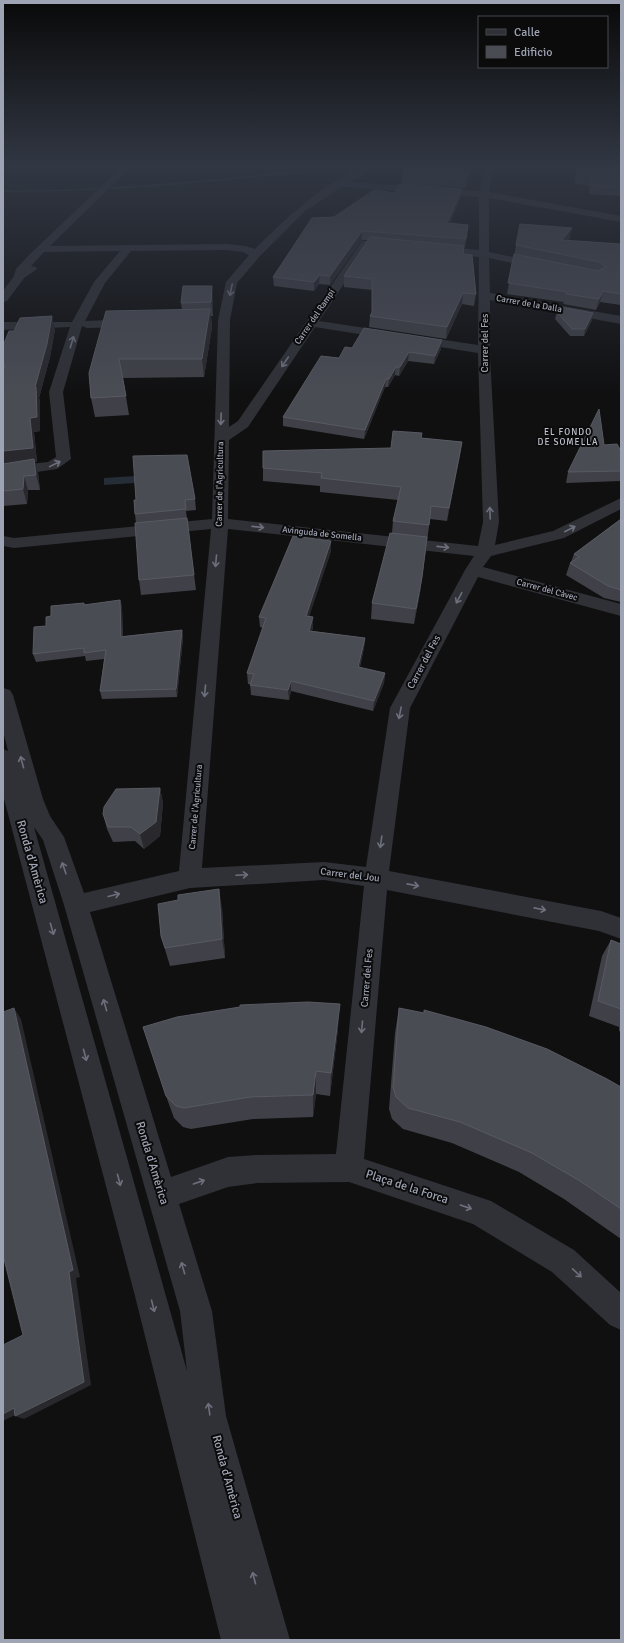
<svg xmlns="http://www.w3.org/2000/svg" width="624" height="1643" font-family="Signika,sans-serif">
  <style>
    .water { fill: #252d36 }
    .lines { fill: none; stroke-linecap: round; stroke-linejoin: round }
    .stream { fill: #252d36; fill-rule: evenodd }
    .minor { fill: #303137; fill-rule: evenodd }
    .wall { fill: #404148 }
    .shaded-wall { fill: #29292d }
    .building { fill: #4a4c54; stroke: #585a63 }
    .oneway { stroke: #6d707c }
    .labels { text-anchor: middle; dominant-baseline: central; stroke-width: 4; stroke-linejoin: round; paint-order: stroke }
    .far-street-label { font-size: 9px; fill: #9fa4b4; stroke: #0b0b0c }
    .far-neighbourhood-label { font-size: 9px; letter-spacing: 1px; fill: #c1c3cf; stroke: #0b0b0c }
    .street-label { font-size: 10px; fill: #9fa4b4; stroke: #0b0b0c }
    .near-street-label { font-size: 12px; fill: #9fa4b4; stroke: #0b0b0c }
  </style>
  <rect width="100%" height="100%" fill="#101011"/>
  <path class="water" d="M135 476V483L104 485V478Z"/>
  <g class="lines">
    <path class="stream" d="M343 164H350L334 169C224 181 114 193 3 192V190C114 191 224 178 334 167Z"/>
    <path class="minor" d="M125 164H134L50 246 227 244 245 246 255 249C286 219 340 164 386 164L349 182 480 191 486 164H495L489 192 621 216V222L489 198V252L541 263 546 266 541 269 489 258 490 293 621 316V324L490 300V356L499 522 495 545 553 531 621 498V509L564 538 491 556 483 567 621 604V616L478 577 410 708 389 871 601 911 621 918V939L599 931 387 890 364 1159 491 1201 574 1250 621 1293V1330L610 1325 552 1272 473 1224 349 1182 257 1183 228 1187 179 1204 212 1311 226 1416 290 1640H221L135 1296 3 795V749L8 751 3 731V688L10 690 13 695 43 799 50 816 64 837 84 893 179 871 211 529 14 548 3 546V536L14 538 212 519 218 320 226 282 249 255 243 252 227 250 131 251 105 283 85 321 132 319 138 323 132 327 87 328 82 326 63 392 71 459 57 469 3 477V467L48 462 56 457 49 392 70 327 3 330V322H72L94 282 120 251 44 252 31 266 36 267 37 269 24 278 7 301 3 302V291L14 276 16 269 29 255ZM342 187 479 197V250L433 246 428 249 433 252 479 257 478 345 319 321 369 246 377 247 382 244 377 241H362L238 421 229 427 230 320 237 283 260 256 305 211ZM315 327 478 353 483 522 478 546 228 519 229 440 248 427ZM228 529 474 556 465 570 390 708 366 867 324 862 202 868ZM34 827 43 840 64 905 180 1311 187 1371ZM324 880 364 886 336 1154 257 1155 228 1157 171 1177 90 912 190 888Z"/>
  </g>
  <path class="wall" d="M549 164H621V196L589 194V186L574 183 577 169 548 167Z
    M475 166 465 188 402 184V173L413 169Z
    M395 193 461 197 450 223 468 225 465 247H464L463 254 476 294 474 306 462 304 446 339 369 327 370 316 372 313V290L344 287V276L368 240H362L330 285 319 284 314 291 274 286 273 277 334 217Z
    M570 238 568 241 621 244V305L600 302 596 310 563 304 564 302 507 294 516 245Z
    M213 300V316H211L212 327 204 377 123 378 129 415 95 417 91 398 89 373 182 310 181 303Z
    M557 312 593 313 592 320 584 336H570L555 319Z
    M55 329 50 357 39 398 40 401V431L34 432 37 462H35L38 473 40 490H28L27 504 3 506V346Z
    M352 348 441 349 434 364 408 361 399 376 395 375 388 387H385L364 439 283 426V417Z
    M421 438 462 442 460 455 447 521 430 519 420 593 414 624 371 619 372 603 392 533 393 521 398 500 320 492V486L263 481V468L391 448Z
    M604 445 621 451V481L566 483 568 472Z
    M195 499 196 510 186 511 196 590 141 595 139 580 136 523 135 514 134 500Z
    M621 519V602L604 598 566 575 570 563 571 562 574 554Z
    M331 541V551L309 616 313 627 312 631 365 638 364 648 360 667 385 673 384 683 373 711 291 691 289 700 251 695 250 684H248L247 673 263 628 260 627 259 617Z
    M120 600 122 608 123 636 182 630 183 638 177 697 102 699 100 691 104 659 86 661 85 656 36 662 33 654 46 626 51 616 84 605Z
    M160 788 163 803 160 836 144 849 135 841 113 842 107 829 103 814Z
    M222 908 225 958 170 966 161 936Z
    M611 940 621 944V1032L619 1031V1027L589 1016 602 956Z
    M399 1008 621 1087V1239L564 1199 519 1172 452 1143 403 1129 392 1119 389 1109 395 1033Z
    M338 1029 330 1096 316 1094 313 1117 253 1119 191 1129 183 1127 174 1118 166 1096Z"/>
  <path class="shaded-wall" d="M472 164H475V166L465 188 466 178Z
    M462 189 461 197 446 232 447 223Z
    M572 228 570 238 560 251 562 240Z
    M362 231V240L330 285V276Z
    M320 275 319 284 314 291V282Z
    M212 286 213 300V316L211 302Z
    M603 291 600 302 596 310 599 299Z
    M463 293 462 304 446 339 447 327Z
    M210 309 212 327 204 377 202 359Z
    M593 313 592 320 584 336 585 329Z
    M52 316 55 329 50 357 39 398 40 401V431L34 432 37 462H35L38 473 40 490 36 475 3 465V451L30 418 35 387Z
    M442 340 441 349 434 364 435 356Z
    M409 352 408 361 399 376 400 367Z
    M396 367 395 375 388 387 389 379Z
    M386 379 385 387 364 439 365 430Z
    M462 442 460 455 447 521 449 508Z
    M24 476 28 490 27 504 23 489Z
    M427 537 420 593 414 624 416 609Z
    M331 541V551L306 626V616Z
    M120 600 122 608 123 645 121 637Z
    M313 617V627L309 642V631Z
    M182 630 183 638 177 697 176 689Z
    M365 638 364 648 357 677 358 667Z
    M385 673 384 683 373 711 374 701Z
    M291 681V691L289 700 288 690Z
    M160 788 163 803 160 836 144 849 140 834Z
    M219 889 222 908 225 958 222 939Z
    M340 1004 338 1029 330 1096 331 1073Z
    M14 1008 21 1019 80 1277 76 1278 91 1385 24 1419 15 1416 84 1382Z
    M316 1071V1094L313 1117V1095Z
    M14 1408 23 1411 3 1421V1414Z"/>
  <path class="building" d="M417 164H472L466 178 402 173 405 168 413 169Z
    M579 164H621V187L591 186V178L576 174Z
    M399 184 462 189 447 223 468 225 466 239 362 231 330 276 320 275 314 282 273 277 312 218 334 217 374 190 395 193Z
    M520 224 572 228 562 240 621 244V294L603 291 599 299 566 294 567 292 508 283 514 254 598 271 606 267 599 262 516 245Z
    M370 237 464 246 463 254 472 255 476 294 463 293 447 327 370 316 372 312V279L344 276Z
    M183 286H212L211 302 181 303Z
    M560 307 593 313 585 329H572L557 312Z
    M210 309 202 359H119L126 396 91 398 89 373 106 311Z
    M52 316 47 344 35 387H36L37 417 30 418 33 448 3 451V373L5 364H3V346L9 331H14L20 318Z
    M364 328 442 340 435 356 409 352 400 367H396L389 379H386L365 430 283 417 321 356 339 358 345 347 352 348Z
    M599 409 604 445 617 444 621 451V471L568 472Z
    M393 431 422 433 421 438 462 442 449 508 431 506 429 525 393 521 401 487 321 478 322 473 263 468V451L391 448Z
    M187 455 195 499 185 500 186 509 135 514 134 500H136L133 456Z
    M34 459 36 475 24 476 23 489 3 491V464Z
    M187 518 194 575 139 580 135 523Z
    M621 519V590L608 586 570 563 579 557 574 554Z
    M390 533 427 537 422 577 416 609 372 603Z
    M293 536 331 541 306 616 313 617 309 631 365 638 358 667 385 673 374 701 291 681 288 690 250 685 254 674 247 673 266 618 259 617Z
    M120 600 121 637 182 630 176 689 100 691 106 650 84 653V648L33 654 34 627 46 626V617L51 616V606L84 603V605Z
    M160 788 156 822 140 834 131 827H108L103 814 104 807 116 789Z
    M219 889 222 939 165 948 161 936 158 904 178 900V895Z
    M611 940 621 944V1009L598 1001Z
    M308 1002 340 1004 331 1073 316 1071 313 1095 250 1097 184 1108 176 1106 166 1096 143 1027 177 1017 240 1007V1005Z
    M14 1008 73 1270 69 1272 84 1382 15 1416 14 1408 3 1414V1345L23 1335 3 1255V1012Z
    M399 1008 424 1013V1010L486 1027 547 1049 607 1079 621 1087V1209L580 1181 532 1153 460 1122 408 1108 396 1097 393 1087Z"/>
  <defs><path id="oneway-shaft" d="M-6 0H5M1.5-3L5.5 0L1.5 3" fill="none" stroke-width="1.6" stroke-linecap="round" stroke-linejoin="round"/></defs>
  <g class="oneway">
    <use href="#oneway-shaft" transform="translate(231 290) rotate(102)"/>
    <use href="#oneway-shaft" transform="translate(72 342) rotate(-73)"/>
    <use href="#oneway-shaft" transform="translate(285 362) rotate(124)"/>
    <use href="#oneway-shaft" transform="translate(221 419) rotate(92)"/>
    <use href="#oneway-shaft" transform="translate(55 464) rotate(-26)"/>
    <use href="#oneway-shaft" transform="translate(490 513) rotate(-92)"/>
    <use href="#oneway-shaft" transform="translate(258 527) rotate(6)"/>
    <use href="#oneway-shaft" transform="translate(570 529) rotate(-27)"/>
    <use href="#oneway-shaft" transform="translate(443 547) rotate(6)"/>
    <use href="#oneway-shaft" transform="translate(216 561) rotate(95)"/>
    <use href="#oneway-shaft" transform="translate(459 598) rotate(118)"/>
    <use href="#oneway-shaft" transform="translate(205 691) rotate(95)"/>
    <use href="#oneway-shaft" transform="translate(400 713) rotate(101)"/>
    <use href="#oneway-shaft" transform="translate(22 762) rotate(-105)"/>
    <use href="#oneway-shaft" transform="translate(381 842) rotate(98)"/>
    <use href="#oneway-shaft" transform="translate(64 868) rotate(-109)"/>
    <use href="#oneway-shaft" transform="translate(242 875) rotate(-3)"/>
    <use href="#oneway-shaft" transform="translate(413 885) rotate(11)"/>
    <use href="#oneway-shaft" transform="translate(114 895) rotate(-14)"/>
    <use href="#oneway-shaft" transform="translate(540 909) rotate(11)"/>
    <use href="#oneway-shaft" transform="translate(52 929) rotate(74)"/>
    <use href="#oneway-shaft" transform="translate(105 1005) rotate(-106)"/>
    <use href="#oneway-shaft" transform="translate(362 1027) rotate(95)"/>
    <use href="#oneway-shaft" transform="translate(85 1055) rotate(75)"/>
    <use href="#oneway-shaft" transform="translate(119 1180) rotate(75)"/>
    <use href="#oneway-shaft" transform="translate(199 1182) rotate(-19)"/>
    <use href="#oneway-shaft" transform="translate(466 1207) rotate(19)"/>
    <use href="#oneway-shaft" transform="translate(183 1268) rotate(-106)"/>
    <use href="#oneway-shaft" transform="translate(577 1273) rotate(43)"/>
    <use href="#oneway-shaft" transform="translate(153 1306) rotate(76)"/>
    <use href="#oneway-shaft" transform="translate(209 1409) rotate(-98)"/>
    <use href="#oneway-shaft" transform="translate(254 1578) rotate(-105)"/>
  </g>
  <linearGradient id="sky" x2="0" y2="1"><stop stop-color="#090909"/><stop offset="0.42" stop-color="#313743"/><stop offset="1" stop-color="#313743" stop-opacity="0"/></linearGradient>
  <rect width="624" height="394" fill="url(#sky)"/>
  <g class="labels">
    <g class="far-street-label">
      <text transform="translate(529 304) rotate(10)">Carrer de la Dalla</text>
      <text transform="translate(315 317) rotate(-56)">Carrer del Rampí</text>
      <text transform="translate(220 484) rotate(-89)">Carrer de l'Agricultura</text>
      <text transform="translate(322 534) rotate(6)">Avinguda de Somella</text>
      <text transform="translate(547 590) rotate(15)">Carrer del Càvec</text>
      <text transform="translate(196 807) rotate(-85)">Carrer de l'Agricultura</text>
    </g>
    <g class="far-neighbourhood-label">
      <text x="568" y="432">EL FONDO<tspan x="568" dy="10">DE SOMELLA</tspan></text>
    </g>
    <g class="street-label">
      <text transform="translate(485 343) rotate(-90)">Carrer del Fes</text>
      <text transform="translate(424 662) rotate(-62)">Carrer del Fes</text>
      <text transform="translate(350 875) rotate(7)">Carrer del Jou</text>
      <text transform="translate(367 978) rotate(-85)">Carrer del Fes</text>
    </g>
    <g class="near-street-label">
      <text transform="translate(32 862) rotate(74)">Ronda d'Amèrica</text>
      <text transform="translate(152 1163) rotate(73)">Ronda d'Amèrica</text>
      <text transform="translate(407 1187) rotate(18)">Plaça de la Forca</text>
      <text transform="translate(227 1477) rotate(75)">Ronda d'Amèrica</text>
    </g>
  </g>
  <rect width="624" height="1643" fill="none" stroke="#9fa4b4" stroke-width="8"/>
  <rect x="478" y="16" width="130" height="52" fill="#0b0b0c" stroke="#46484f"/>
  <rect x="486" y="29" width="20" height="6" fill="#303137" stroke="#46484f"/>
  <text x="514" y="36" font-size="12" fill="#9fa4b4">Calle</text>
  <rect x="486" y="46" width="20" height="12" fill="#4a4c54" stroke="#46484f"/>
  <text x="514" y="56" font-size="12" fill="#9fa4b4">Edificio</text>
</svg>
